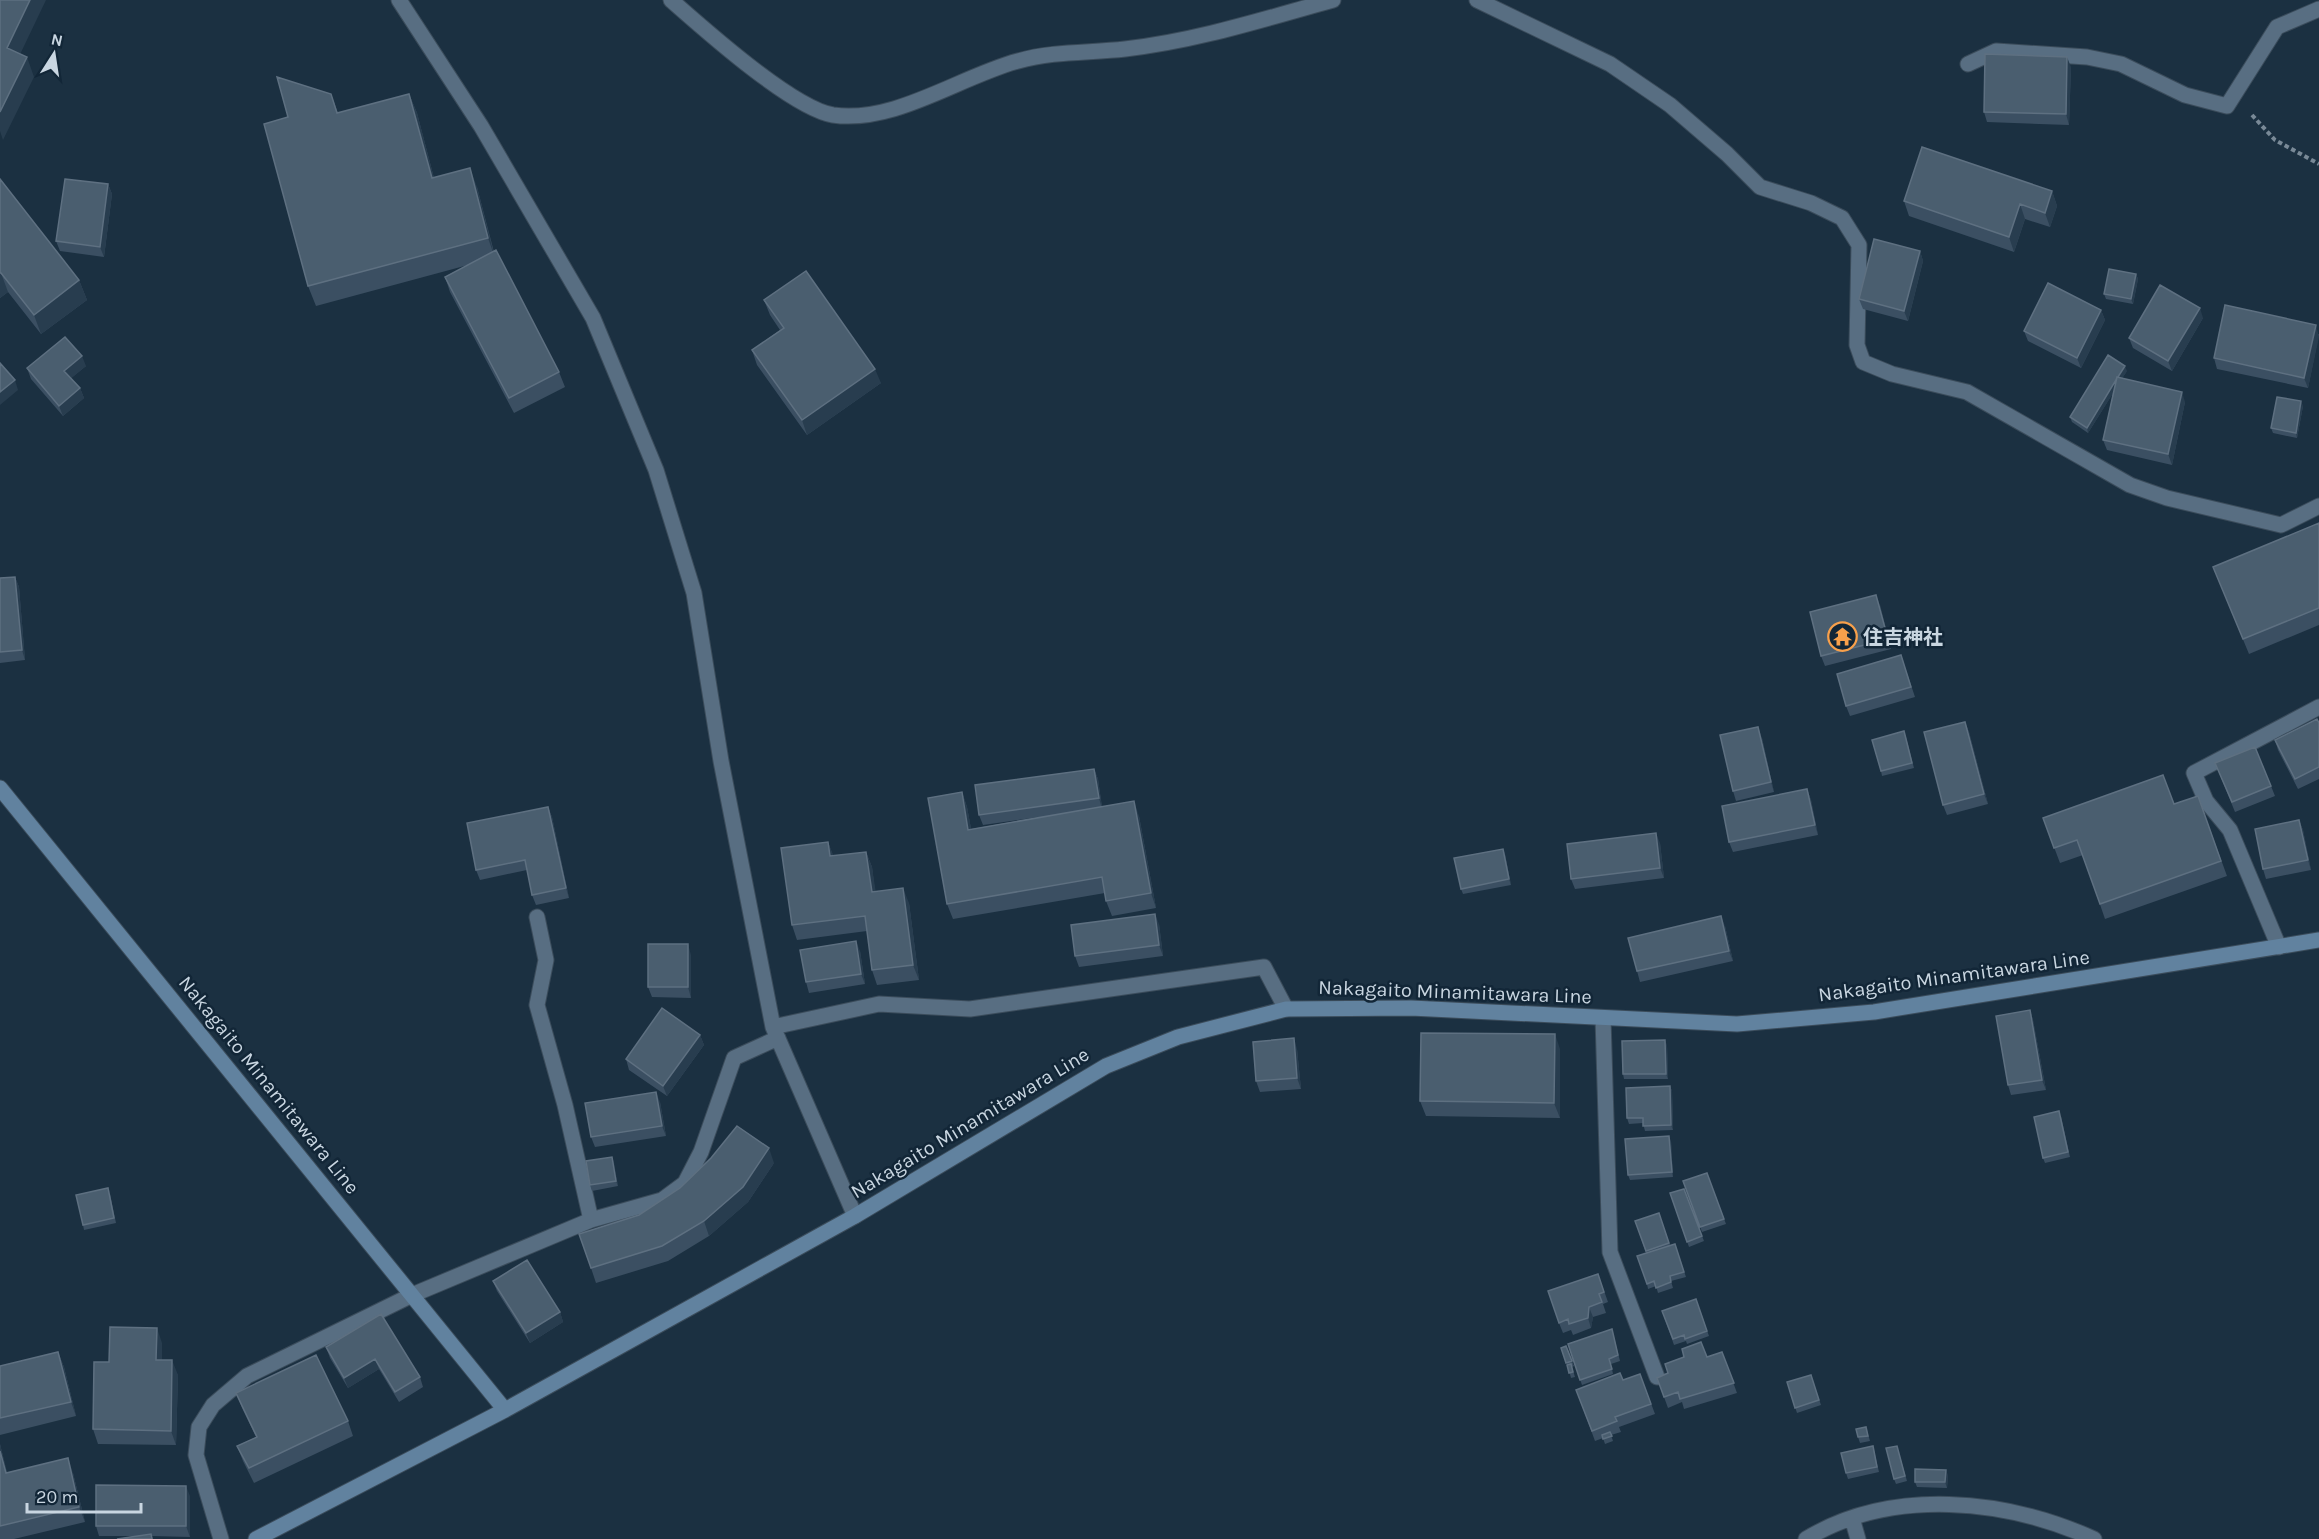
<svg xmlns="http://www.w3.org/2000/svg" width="2319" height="1539" font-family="Karla,'Noto Sans JP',sans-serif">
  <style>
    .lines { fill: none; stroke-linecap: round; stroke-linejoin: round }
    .minor-casing { stroke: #3b4c5b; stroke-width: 17 }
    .secondary-casing { stroke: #3b4c5b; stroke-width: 17 }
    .path { stroke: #798997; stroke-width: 4; stroke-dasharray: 4.5 3; stroke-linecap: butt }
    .minor { stroke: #586e82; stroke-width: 15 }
    .secondary { stroke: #61829f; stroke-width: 15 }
    .wall { fill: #3b4f62 }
    .shaded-wall { fill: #283d4f }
    .building { fill: #4a5e6f; stroke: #5e7081; stroke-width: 1.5 }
    .labels { text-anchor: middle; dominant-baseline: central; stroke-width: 5; stroke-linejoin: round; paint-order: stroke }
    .poi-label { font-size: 20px; font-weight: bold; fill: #c9d6e1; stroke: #122637; text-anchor: start }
    .street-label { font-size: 20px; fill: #c9d6e1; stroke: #122637 }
  </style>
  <rect width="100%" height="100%" fill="#1b3041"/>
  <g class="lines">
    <defs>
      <path id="minor" d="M399 0 481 126 593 318 656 470 694 593 721 761 773 1027 855 1216
        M671 0C704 29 792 108 833 115 894 124 959 77 1018 61 1053 51 1089 53 1125 49 1196 41 1264 19 1333 0
        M1477 0 1610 64 1670 105 1727 154 1760 187 1811 203 1842 218 1859 245 1857 345 1863 362 1892 374 1967 392 2130 485 2167 498 2281 525 2319 506
        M1968 64 1996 51 2087 57 2121 64 2185 95 2227 106 2277 27 2319 9
        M537 917 546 960 537 1005 565 1105 591 1220
        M2279 947 2230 830 2206 801 2194 773 2319 707
        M1603 1018 1610 1252 1657 1377
        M773 1027 879 1004 970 1009 1264 967 1286 1009
        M1852 1518 1858 1539
        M221 1539 196 1455 199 1427 213 1405 247 1376 412 1295 591 1220 662 1200 685 1183 701 1152 734 1058 778 1038
        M1806 1539C1892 1487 2006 1499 2094 1539"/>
      <path id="secondary" d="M0 788 505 1410
        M256 1539 505 1410 855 1216 1106 1066 1178 1037 1286 1009 1411 1008 1737 1024 1874 1012 2319 940"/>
    </defs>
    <use href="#minor" class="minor-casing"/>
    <use href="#secondary" class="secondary-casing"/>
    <path class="path" d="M2252 115 2275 140 2319 164"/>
    <use href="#minor" class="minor"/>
    <use href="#secondary" class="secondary"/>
  </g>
  <path class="wall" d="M2071 67 2069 125 1987 122 1984 112Z
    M331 94 338 113 409 94 417 113 434 178 477 187 494 252 559 372 565 387 514 413 450 292 445 277 468 265 316 306 308 286 288 117Z
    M0 179 79 280 87 300 41 334 8 292 0 298Z
    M108 184 112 194 104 257 60 251 56 241Z
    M2052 191 2057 206 2050 227 2025 219 2014 252 1909 216 1904 201Z
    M1920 251 1923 261 1908 321 1863 309 1859 299Z
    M2136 274 2138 279 2133 304 2106 299 2104 294Z
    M764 300 881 383 807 435 757 365 752 350 780 330 770 315Z
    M2101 310 2105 320 2081 368 2028 341 2024 331Z
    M2203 318 2172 371 2133 348 2129 338Z
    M2319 334 2308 388 2217 369 2214 358Z
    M86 366 71 378 80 388 84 398 63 416 31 379 27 368Z
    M2127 371 2122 378 2185 402 2172 465 2107 450 2103 440 2113 393 2088 433 2072 422 2070 417Z
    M2303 406 2297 438 2273 433 2271 428Z
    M2319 523V625L2249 654 2213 567Z
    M15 577 19 587 25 660 0 663V578Z
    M1880 605 1891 649 1825 666 1821 656Z
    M1901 655 1915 697 1850 716 1846 706Z
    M1965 722 1969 732 1988 804 1947 815 1943 805Z
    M2319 723V779L2298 789 2278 750 2275 740Z
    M1906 737 1914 768 1882 776 1881 771Z
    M1762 738 1774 792 1736 801 1733 791Z
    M2215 763 2271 786 2275 796 2235 812Z
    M1094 769 1098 779 1102 807 1139 816 1156 908 1112 916 1106 901 1105 893 953 919 947 904 962 792 967 807 971 829 1039 817 983 825 979 815Z
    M1807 789 1811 800 1818 835 1733 852 1729 842Z
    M2198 796 2227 876 2105 919 2083 855 2060 863 2043 818 2174 804Z
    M548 807 552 817 569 898 536 905 532 895 527 870 480 880 476 870Z
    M2299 820 2303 830 2311 870 2266 879 2263 869Z
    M828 842 833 856 866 852 872 867 875 892 909 903 919 980 877 985 872 970 867 931 797 940 792 925Z
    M1660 843 1664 878 1575 889 1571 879Z
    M1505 854 1511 885 1463 894 1461 889Z
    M1159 924 1163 956 1079 967 1075 956Z
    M1725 926 1733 961 1640 982 1637 971Z
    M860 951 865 984 809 993 806 982Z
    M691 955V998L652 997 648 987Z
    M2030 1010 2033 1020 2046 1090 2011 1095 2008 1085Z
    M700 1035 704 1045 667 1096 629 1070 626 1059Z
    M1667 1045 1668 1079H1624L1623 1074Z
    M1297 1049 1301 1089 1260 1092 1256 1081Z
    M1560 1049V1118L1426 1116 1420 1101Z
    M1670 1086 1672 1091 1673 1130 1645 1131 1643 1123 1629 1124 1627 1118Z
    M660 1102 666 1136 595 1147 591 1137Z
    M2061 1116 2070 1157 2045 1163 2043 1158Z
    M1671 1141 1673 1177 1630 1180 1628 1175Z
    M612 1157 618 1186 592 1191 590 1185Z
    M774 1163 748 1202 709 1236 668 1261 596 1283 591 1268 639 1215Z
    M1707 1173 1726 1224 1702 1232 1683 1181Z
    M1684 1189 1704 1241 1689 1247 1670 1193Z
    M110 1194 116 1223 84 1230 83 1225Z
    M1659 1213 1670 1245 1675 1244 1686 1277 1671 1281 1673 1288 1658 1293 1656 1286 1648 1289 1647 1284 1646 1253 1635 1221Z
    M1598 1274 1608 1302 1603 1304 1606 1313 1593 1317 1591 1328 1573 1335 1571 1330 1563 1333 1559 1323Z
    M493 1281 560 1312 563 1322 530 1343 497 1291Z
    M1696 1299 1709 1336 1687 1344 1686 1341 1674 1345 1662 1311Z
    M381 1314 420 1377 423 1387 399 1402 379 1369 348 1388 330 1358 326 1347Z
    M1612 1329 1620 1361 1611 1364 1613 1374 1582 1385 1568 1344Z
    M162 1343V1360L178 1375 176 1445 98 1444 93 1429 109 1362Z
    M1566 1346 1574 1366 1572 1367 1575 1377 1571 1378 1568 1366 1561 1348Z
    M58 1352 64 1367 76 1416 0 1435V1366Z
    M1722 1352 1737 1393 1684 1409 1682 1402 1668 1408 1657 1378Z
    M1640 1374 1655 1414 1619 1427 1621 1432 1611 1435 1613 1441 1605 1444 1603 1438 1595 1441 1576 1390 1623 1380Z
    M1811 1375 1821 1405 1797 1413 1787 1382Z
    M236 1393 348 1421 353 1436 254 1483 243 1461 237 1446 256 1437 242 1408Z
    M1866 1427 1870 1441 1860 1443 1858 1437Z
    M0 1444 7 1473H73L85 1522 14 1539H0Z
    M1873 1446 1879 1472 1848 1479 1846 1473Z
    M1897 1446 1907 1481 1896 1484 1894 1479Z
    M1948 1475 1947 1488 1917 1487 1915 1482Z
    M190 1496V1537L152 1536 153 1539H117L134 1536H99L96 1526Z"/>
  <path class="shaded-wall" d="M30 0H46L14 67 7 48Z
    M27 57 34 77 3 140 0 131V112Z
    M2067 57 2071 67 2069 125 2066 114Z
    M409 94 417 113 439 197 432 178Z
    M470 168 477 187 495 258 488 238Z
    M108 184 112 194 104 257 100 247Z
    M2052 191 2057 206 2050 227 2045 213Z
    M2020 204 2025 219 2014 252 2009 237Z
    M1920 251 1923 261 1908 321 1904 311Z
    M0 273H1L8 292 0 298Z
    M2136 274 2138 279 2133 304 2131 299Z
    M79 280 87 300 41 334 34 315Z
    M2200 308 2203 318 2172 371 2168 361Z
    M2101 310 2105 320 2081 368 2077 358Z
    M2316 325 2319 337 2308 388 2304 378Z
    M82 356 86 366 68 381 64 371Z
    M2125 366 2127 371 2088 433 2087 428Z
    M875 369 881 383 807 435 802 420Z
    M15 380 18 390 0 405V392Z
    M80 388 84 398 63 416 59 406Z
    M2182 392 2185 402 2172 465 2168 454Z
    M2301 401 2303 406 2297 438 2296 433Z
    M15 577 19 587 25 660 22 650Z
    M1876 595 1880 605 1891 649 1888 639Z
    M1965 722 1969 732 1988 804 1984 794Z
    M1758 727 1762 738 1774 792 1771 782Z
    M1094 769 1098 779 1102 809 1099 798Z
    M1807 789 1811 800 1818 835 1815 825Z
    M962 792 967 807 974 844 968 830Z
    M1134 801 1139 816 1156 908 1151 893Z
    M548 807 552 817 569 898 566 888Z
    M2299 820 2303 830 2311 870 2308 860Z
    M1656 833 1660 843 1664 878 1660 868Z
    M828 842 834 857 830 856Z
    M1503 849 1505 854 1511 885 1509 879Z
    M866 852 872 867 878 907 872 892Z
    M903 888 909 903 919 980 913 965Z
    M1155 914 1159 924 1163 956 1159 945Z
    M1721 916 1725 926 1733 961 1729 951Z
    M856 941 860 951 865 984 861 974Z
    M688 944 691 955V998L688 987Z
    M2030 1010 2033 1020 2046 1090 2042 1080Z
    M1555 1034 1560 1049V1118L1554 1103Z
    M700 1035 704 1045 667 1096 663 1086Z
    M1294 1038 1297 1049 1301 1089 1297 1078Z
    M1665 1040 1667 1045 1668 1079 1666 1074Z
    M1670 1086 1672 1091 1673 1130 1671 1125Z
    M656 1092 660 1102 666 1136 662 1126Z
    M1669 1136 1671 1141 1673 1177 1672 1172Z
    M769 1148 774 1163 748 1202 709 1236 704 1221Z
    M612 1157 614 1162 618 1186 616 1181Z
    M1589 1307 1593 1317 1591 1328 1588 1318Z
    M560 1312 563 1322 530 1343 526 1333Z
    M157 1328 162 1343V1375L156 1360Z
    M58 1352 64 1367 76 1416 71 1402Z
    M375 1359 379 1369 348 1388 344 1378Z
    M172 1360 178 1375 176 1445 171 1431Z
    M0 1444 11 1488 6 1473 0 1451Z
    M68 1458 73 1473 85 1522 79 1507Z
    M1946 1470 1948 1475 1947 1488 1945 1482Z
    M186 1486 190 1496V1537L186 1526Z"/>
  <path class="building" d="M0 0H30L7 48 27 57 0 112Z
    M1985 54 2067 57 2066 114 1984 112Z
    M277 77 331 94 337 113 409 94 432 178 470 168 488 238 308 286 264 124 288 117Z
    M1922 147 2052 191 2045 213 2020 204 2009 237 1904 201Z
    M0 179 79 280 34 315 1 273H0Z
    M65 179 108 184 100 247 56 241Z
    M1874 239 1920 251 1904 311 1859 299Z
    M496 250 559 372 509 398 445 277Z
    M2109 269 2136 274 2131 299 2104 294Z
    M806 271 875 369 802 420 752 350 784 328 764 300Z
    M2048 283 2101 310 2077 358 2024 331Z
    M2160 285 2200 308 2168 361 2129 338Z
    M2225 305 2316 325 2304 378 2214 358Z
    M65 337 82 356 64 371 80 388 59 406 27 368Z
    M2108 355 2125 366 2118 377H2117L2116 380 2087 428 2070 417Z
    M0 363 15 380 0 392Z
    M2117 377 2182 392 2168 454 2103 440Z
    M2277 397 2301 401 2296 433 2271 428Z
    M2319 523V608L2243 639 2213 567Z
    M15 577 22 650 0 652V578Z
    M1876 595 1888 639 1821 656 1810 612Z
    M1901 655 1911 687 1846 706 1837 674Z
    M2317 719 2319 723V767L2295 779 2275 740Z
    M1965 722 1984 794 1943 805 1924 732Z
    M1758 727 1771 782 1733 791 1720 735Z
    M1904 731 1912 763 1881 771 1872 740Z
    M2255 747 2271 786 2232 802 2215 763Z
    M1094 769 1099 798 979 815 975 785Z
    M2163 775 2174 804 2198 796 2221 861 2100 904 2077 840 2054 848 2043 818Z
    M1807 789 1815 825 1729 842 1722 806Z
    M962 792 968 830 1134 801 1151 893 1106 901 1102 877 947 904 928 798Z
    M548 807 566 888 532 895 525 860 476 870 467 823Z
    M2299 820 2308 860 2263 869 2255 829Z
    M1656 833 1660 868 1571 879 1567 844Z
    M828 842 830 856 866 852 872 892 903 888 913 965 872 970 865 916 792 925 781 848Z
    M1503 849 1509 879 1461 889 1454 858Z
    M1155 914 1159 945 1075 956 1071 925Z
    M1721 916 1729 951 1637 971 1628 938Z
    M856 941 861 974 806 982 800 950Z
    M648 944H688V987H648Z
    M662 1008 700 1035 663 1086 626 1059Z
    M2030 1010 2042 1080 2008 1085 1996 1016Z
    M1421 1033 1555 1034 1554 1103 1420 1101Z
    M1294 1038 1297 1078 1256 1081 1253 1042Z
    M1665 1040 1666 1074H1623L1622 1041Z
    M1670 1086 1671 1125 1643 1126V1118H1627L1626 1088Z
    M656 1092 662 1126 591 1137 585 1103Z
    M2059 1111 2068 1152 2043 1158 2034 1117Z
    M737 1126 769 1148 743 1187 704 1221 662 1246 591 1268 579 1234 639 1215 680 1188 711 1158Z
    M1669 1136 1672 1172 1628 1175 1625 1139Z
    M612 1157 616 1181 590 1185 586 1161Z
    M1707 1173 1724 1219 1700 1227 1683 1181Z
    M108 1188 114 1218 83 1225 76 1195Z
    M1684 1189 1702 1236 1687 1242 1670 1193Z
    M1659 1213 1669 1243 1646 1251 1635 1221Z
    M1675 1244 1684 1272 1670 1276 1671 1282 1656 1288 1654 1281 1647 1284 1637 1256Z
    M527 1260 560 1312 526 1333 493 1281Z
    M1598 1274 1604 1292 1599 1294 1602 1302 1589 1307 1588 1318 1569 1324 1568 1319 1559 1323 1548 1291Z
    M1696 1299 1707 1331 1685 1339 1684 1335 1673 1339 1662 1311Z
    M381 1314 420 1377 395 1392 375 1359 344 1378 326 1347Z
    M110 1327 157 1328 156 1360H172L171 1431 93 1429 94 1362H109Z
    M1612 1329 1618 1355 1609 1359 1612 1369 1580 1380 1568 1344Z
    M1701 1342 1707 1357 1722 1352 1734 1383 1680 1399 1678 1392 1664 1397 1657 1378 1668 1373 1665 1364 1684 1357 1682 1349Z
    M1566 1346 1572 1361 1566 1363 1561 1348Z
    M58 1352 71 1402 0 1418V1366Z
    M316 1355 348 1421 249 1468 237 1446 257 1437 236 1393Z
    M1571 1364 1573 1372 1569 1373 1567 1365Z
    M1620 1373 1623 1380 1640 1374 1651 1404 1615 1417 1617 1421 1592 1431 1576 1390Z
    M1811 1375 1819 1400 1795 1408 1787 1382Z
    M1866 1427 1868 1436 1858 1437 1856 1429Z
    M1610 1432 1612 1436 1603 1439 1602 1435Z
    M1873 1446 1877 1467 1846 1473 1841 1453Z
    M1897 1446 1905 1476 1894 1479 1886 1448Z
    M0 1451 6 1473 68 1458 79 1507 0 1526Z
    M1915 1469 1946 1470 1945 1482H1915Z
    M96 1485 186 1486V1526H96Z
    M151 1534 152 1539H117Z"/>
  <defs>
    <symbol id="temple-ring" viewBox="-11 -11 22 22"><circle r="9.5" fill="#122637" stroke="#f8a04b" stroke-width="1.5"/><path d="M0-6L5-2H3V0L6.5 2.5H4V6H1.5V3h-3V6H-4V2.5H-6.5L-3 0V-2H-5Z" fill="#f8a04b"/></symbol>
  </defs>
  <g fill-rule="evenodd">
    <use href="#temple-ring" x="1826" y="620" width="33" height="33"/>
  </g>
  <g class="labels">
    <g class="poi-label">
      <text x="1863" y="637">住吉神社</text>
    </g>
    <g class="street-label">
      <text transform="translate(1954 976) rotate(-8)">Nakagaito Minamitawara Line</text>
      <text transform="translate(1455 992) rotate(2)">Nakagaito Minamitawara Line</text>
      <text transform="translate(269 1085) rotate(51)">Nakagaito Minamitawara Line</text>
      <text transform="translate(970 1123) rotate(-31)">Nakagaito Minamitawara Line</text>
    </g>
  </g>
  <g transform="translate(54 54) rotate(12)" stroke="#122637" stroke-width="4.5" paint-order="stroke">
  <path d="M0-4.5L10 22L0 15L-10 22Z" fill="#c9d6e1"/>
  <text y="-9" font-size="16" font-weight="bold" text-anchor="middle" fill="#c9d6e1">N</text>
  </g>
  <path d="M27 1503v9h114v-9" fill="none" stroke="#c9d6e1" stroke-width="3"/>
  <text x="36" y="1503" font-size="18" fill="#c9d6e1" stroke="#122637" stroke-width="4.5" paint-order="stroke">20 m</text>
</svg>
